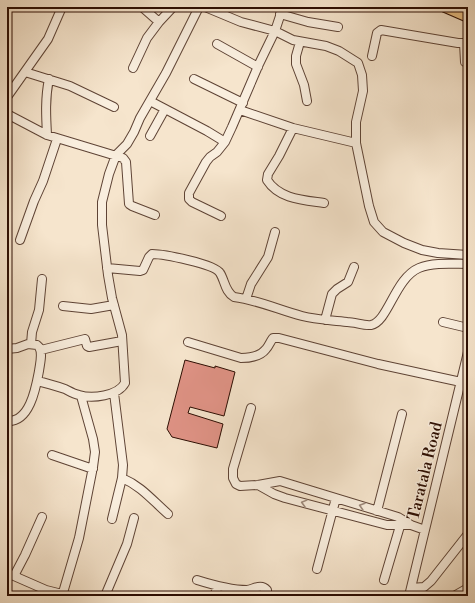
<svg xmlns="http://www.w3.org/2000/svg" width="475" height="603" font-family="'Libre Bodoni',serif">
  <style>
    .building { fill: #e09386; stroke: #2c0d02 }
    .lines { fill: none; stroke-linecap: round; stroke-linejoin: round }
    .minor-casing { stroke: #5e4335; stroke-width: 10 }
    .major-casing { stroke: #2c0d02; stroke-width: 12 }
    .minor { stroke: #f9eede; stroke-width: 8 }
    .major { stroke: #ebc286; stroke-width: 10 }
    .oneway { stroke: #9d897b }
    .labels { text-anchor: middle; dominant-baseline: central; stroke-width: 3; stroke-linejoin: round; paint-order: stroke }
    .street-label { font-size: 16px; fill: #2c0d02; stroke: #f9eede }
  </style>
  <rect width="100%" height="100%" fill="#f6e5cd"/>
  <filter id="stains"><feTurbulence type="fractalNoise" baseFrequency=".005" numOctaves="4"/><feColorMatrix values="0 0 0 0 .2 0 0 0 0 .09 0 0 0 0 .02 0 0 0 .5 -.17"/></filter>
  <radialGradient id="worn" r=".72"><stop offset=".6" stop-color="#630" stop-opacity="0"/><stop offset="1" stop-color="#630" stop-opacity=".3"/></radialGradient>
  <path class="building" d="M185 360 215 368V366L235 372 224 416 190 407 188 413 223 424 217 448 172 437 167 429Z"/>
  <g class="lines">
    <defs>
      <path id="minor" d="M142 7 159 22
        M205 7 241 22 275 31 293 40 326 46 339 51 358 63 362 75 363 91 356 122V143L369 206 374 222 383 232 404 243 422 250 438 253 468 255
        M280 14 308 22 338 27
        M300 42 296 56V64L304 85 307 101
        M464 43 465 62
        M217 44 258 67
        M372 56 377 33 381 30 458 43H464L468 41
        M133 68 147 38 159 22 173 7
        M25 72 70 86 114 107
        M194 79 243 103
        M7 97 48 39 62 7
        M150 101 207 131 225 142
        M240 110 293 128 356 143
        M7 114 47 135 123 158 126 162 129 204 132 206 155 215
        M293 128 279 156 268 174 267 180C279 199 303 200 324 203
        M47 135C46 116 45 98 49 79
        M150 136 165 109
        M221 216 192 202 189 199V193L206 162 210 157 217 152 225 142 232 127 259 64 275 31 283 7
        M20 240 34 201 43 181 57 139
        M107 268 140 271 143 270 149 257 152 254C163 254 215 264 220 273 225 281 225 292 234 297 258 300 279 310 302 316 317 320 332 320 347 322 355 322 364 326 371 325 388 322 395 278 419 268 434 262 453 264 468 264
        M246 299 251 284 268 257 275 232
        M63 306 91 309 114 305
        M325 320 332 294 337 289 348 282 354 267
        M443 322 468 328
        M188 342 241 358C250 358 260 357 266 349 269 346 270 342 273 338H279L378 364 461 382
        M31 344 32 332 39 310 42 279
        M7 349 17 348 28 344 37 345 39 347C43 353 40 363 39 371 36 387 30 423 7 421
        M41 350 85 339 87 346 89 347 122 341
        M37 381C46 383 56 386 65 389 69 391 74 394 79 395 92 399 118 396 125 383L122 335 112 298 108 275 102 225V202L109 174 116 155 127 144 134 132 140 118 166 73 199 7
        M251 408 233 469V478L236 484 240 486 258 485 280 481 398 517 411 525
        M52 455 93 469
        M122 478C141 486 152 500 168 514
        M258 485 274 494 285 498 387 525H411L425 530
        M377 511 402 414
        M42 517 25 555 14 576 46 590 70 596
        M112 519 122 478 123 465 114 393
        M317 569 336 498
        M197 580C213 585 230 590 247 590 254 589 261 583 267 590V596
        M384 580 400 526
        M411 588 424 587 431 581 468 534
        M62 596 79 538 93 467 95 452 93 439 81 396
        M105 596 127 544 134 518
        M214 596 218 586
        M409 596 468 352
        M454 596 468 588"/>
      <path id="major" d="M445 7 468 17"/>
    </defs>
    <use href="#minor" class="minor-casing"/>
    <use href="#major" class="major-casing"/>
    <use href="#minor" class="minor"/>
    <use href="#major" class="major"/>
  </g>
  <defs><path id="oneway-chevron" d="M-2-3.5L2.5 0L-2 3.5" fill="none" stroke-width="1.6" stroke-linecap="round" stroke-linejoin="round"/></defs>
  <g class="oneway">
    <use href="#oneway-chevron" transform="translate(304 503) rotate(-165)"/>
    <use href="#oneway-chevron" transform="translate(362 506) rotate(-163)"/>
  </g>
  <g class="labels">
    <g class="street-label">
      <text transform="translate(425 471) rotate(-76)">Taratala Road</text>
    </g>
  </g>
  <rect width="475" height="603" fill="none" stroke="#f6e5cd" stroke-width="24"/>
  <rect x="8" y="8" width="459" height="587" fill="none" stroke="#2c0d02" stroke-width="2"/>
  <rect x="12" y="12" width="451" height="579" fill="none" stroke="#2c0d02"/>
  <rect width="100%" height="100%" filter="url(#stains)"/>
  <rect width="100%" height="100%" fill="url(#worn)"/>
</svg>
